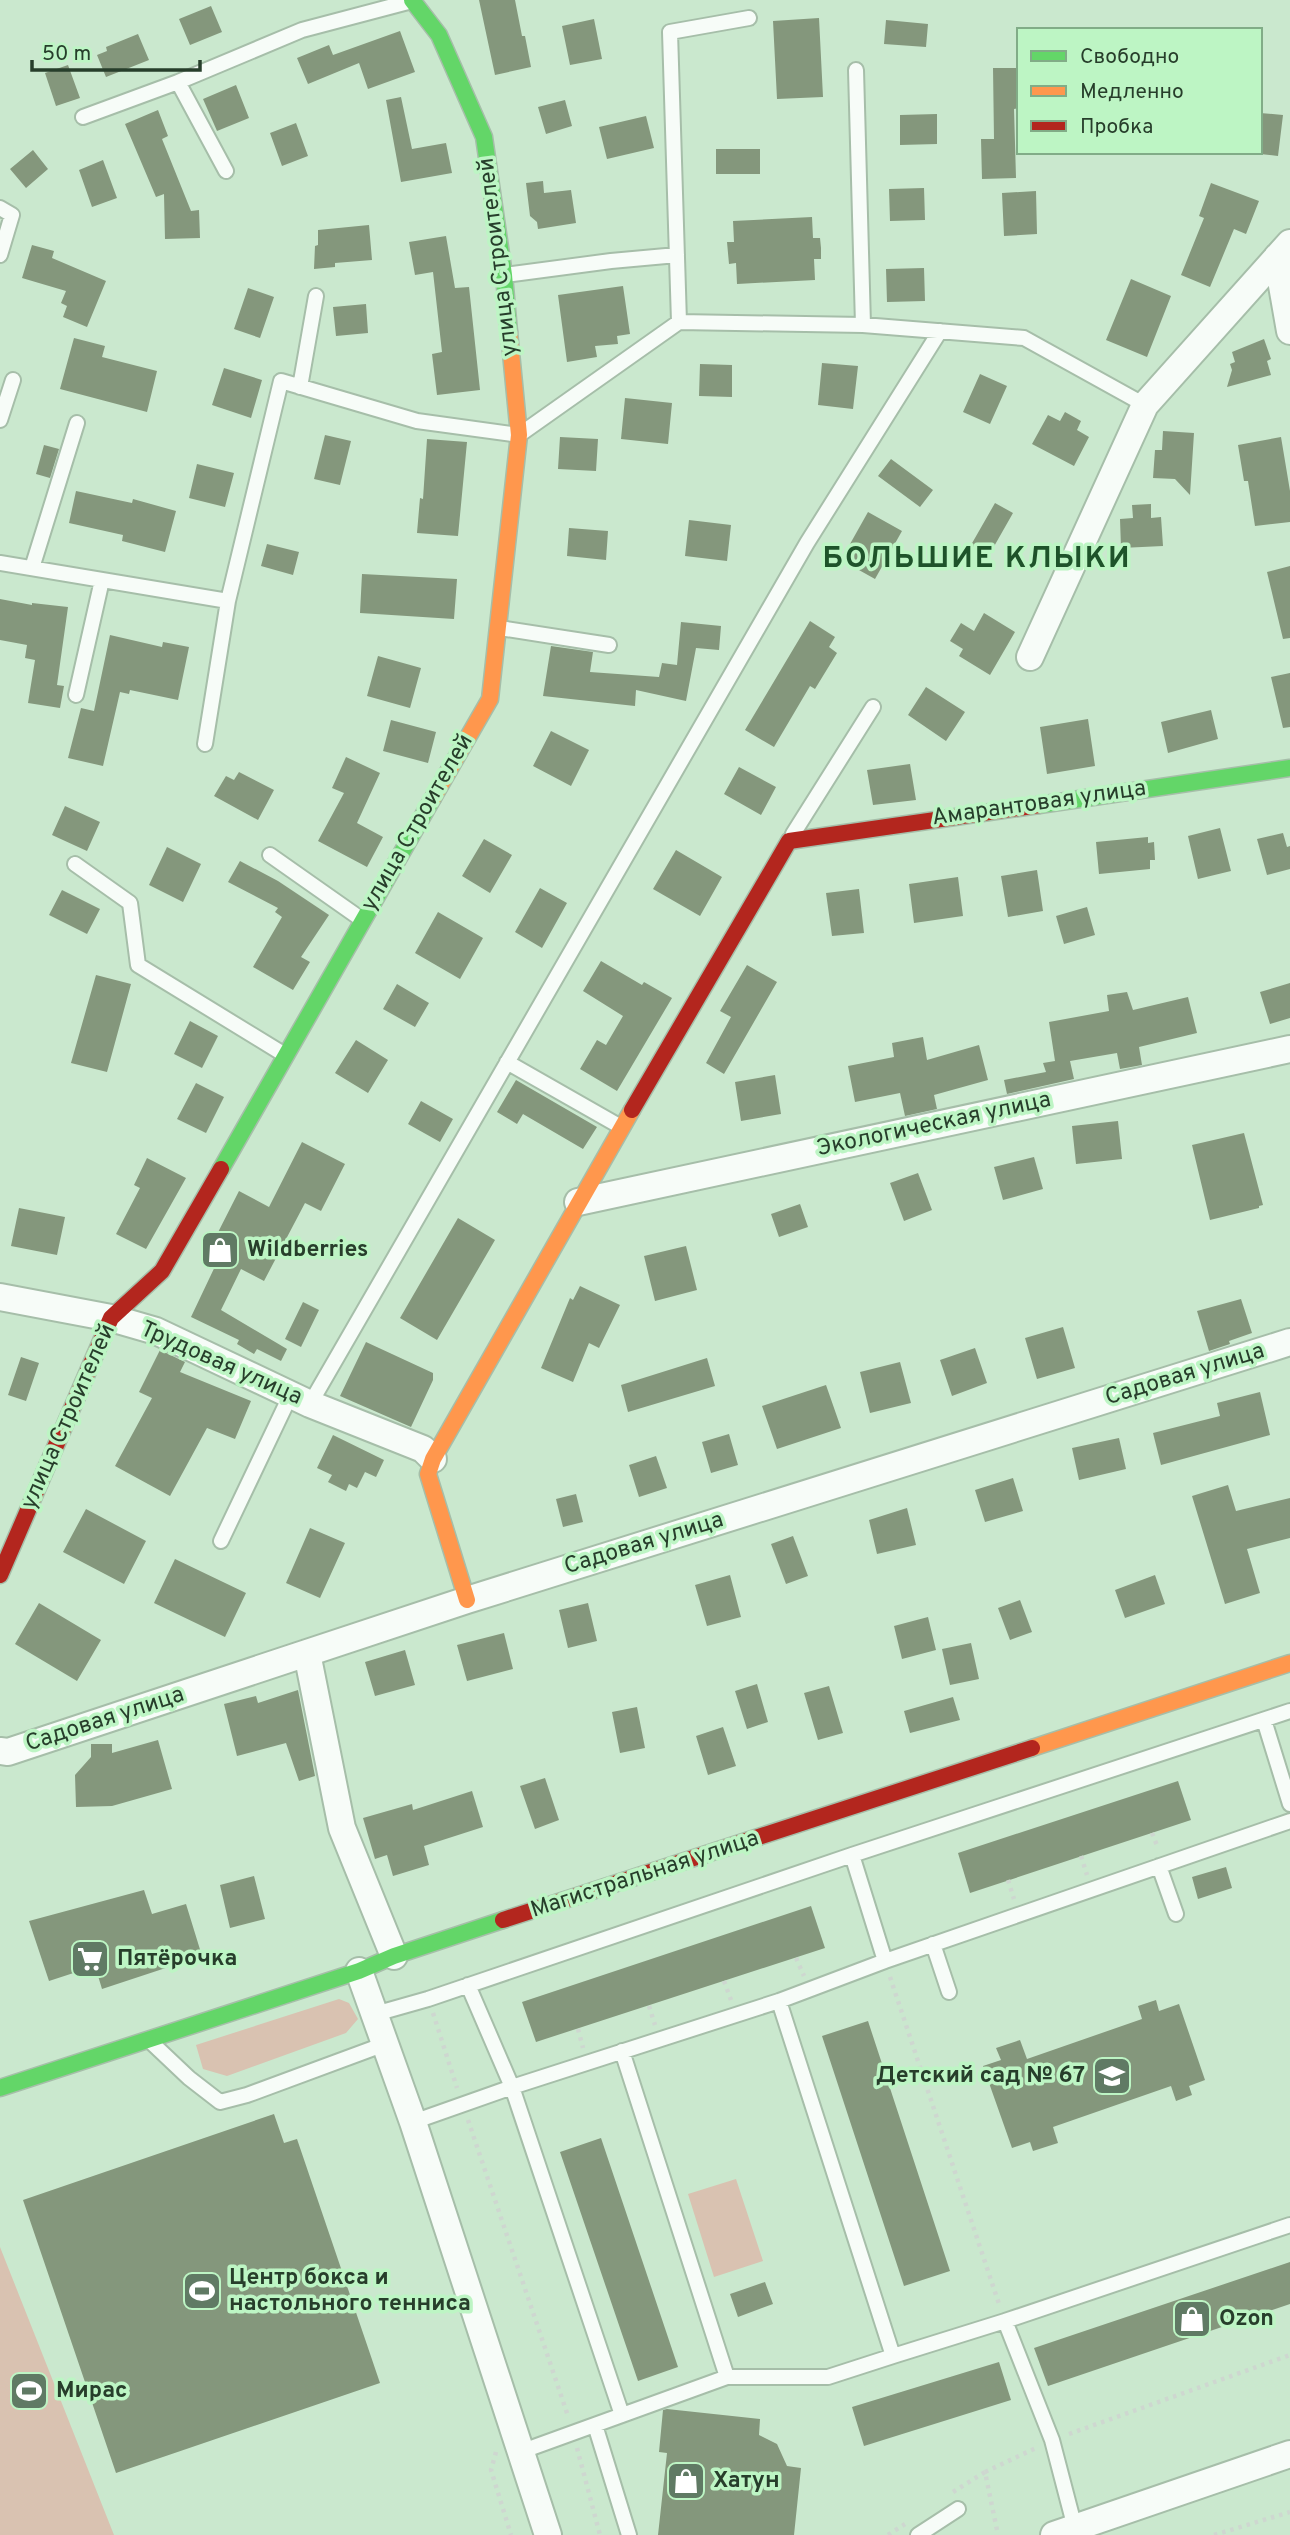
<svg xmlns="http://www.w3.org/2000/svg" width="1290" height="2535" font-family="Overpass,sans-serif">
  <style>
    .green { fill: #d9c2b1 }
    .building { fill: #84977c }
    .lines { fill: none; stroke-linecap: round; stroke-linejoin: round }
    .lane-casing { stroke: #a6bea9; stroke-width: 18 }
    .street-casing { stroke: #a6bea9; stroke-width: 30 }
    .fast-casing { stroke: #a6bea9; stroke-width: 19 }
    .slow-casing { stroke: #a6bea9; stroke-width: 19 }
    .jam-casing { stroke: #a6bea9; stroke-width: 19 }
    .path { stroke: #ced7d0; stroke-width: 4.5; stroke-dasharray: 3.5 5; stroke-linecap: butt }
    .lane { stroke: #f7fcf8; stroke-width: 14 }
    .street { stroke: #f7fcf8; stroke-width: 26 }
    .fast { stroke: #63d668; stroke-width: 16 }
    .slow { stroke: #ff974d; stroke-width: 16 }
    .jam { stroke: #b3261e; stroke-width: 16 }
    .labels { text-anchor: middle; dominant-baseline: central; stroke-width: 7; stroke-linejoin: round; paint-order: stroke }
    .street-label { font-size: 23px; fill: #273e2b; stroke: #bdf5c4 }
    .poi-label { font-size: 23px; font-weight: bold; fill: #273e2b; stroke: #bdf5c4; text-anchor: start }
    .district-label { font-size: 30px; font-weight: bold; letter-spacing: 2px; fill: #1e532a; stroke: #bdf5c4 }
  </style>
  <rect width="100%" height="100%" fill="#cae8ce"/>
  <path class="green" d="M339 1999 349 2003 358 2019 346 2033 227 2076 203 2069 196 2045Z
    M736 2179 763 2261 714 2277 688 2194Z
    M0 2247 114 2535H0Z"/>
  <path class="building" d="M479 0H515L522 36H525L531 67 495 75Z
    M211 6 222 32 190 45 179 19Z
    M819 18 823 97 777 99 773 21Z
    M594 19 602 59 570 65 562 26Z
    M886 20 928 24 926 47 884 44Z
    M400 31 415 72 368 89 359 63 308 84 297 58 329 45 333 55Z
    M138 34 149 60 106 77 97 55 107 51 106 47Z
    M68 65 80 98 56 106 45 73Z
    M993 68H1019V108L1014 109 1016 178 982 179 981 139H994Z
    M236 85 249 118 217 131 203 99Z
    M401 97 412 149 446 143 452 173 401 182 386 100Z
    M565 100 572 126 546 134 538 107Z
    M158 110 168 136 162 139 191 211 199 210 200 238 165 239 164 194 156 197 125 124Z
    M1260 113 1283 115 1278 156 1260 154Z
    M937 114V144L900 145V115Z
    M646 116 654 148 607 159 599 127Z
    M296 123 308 156 282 166 270 133Z
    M716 149H760V174H716Z
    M33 150 48 169 26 188 10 169Z
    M103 160 117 198 92 207 79 170Z
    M543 181 544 193 571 190 576 223 538 229 537 222 530 216 526 183Z
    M1211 183 1259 201 1246 234 1234 229 1210 287 1181 275 1204 218 1199 216Z
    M924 188 925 220 890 221 889 189Z
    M1036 191 1037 234 1004 236 1002 193Z
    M812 217 813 238H820L821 248V259H814L815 280 737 284 736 263 729 264 727 242H734L733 221Z
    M369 225 372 260 335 263V267L314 269 315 246 318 245V230Z
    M446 236 455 288 469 287 480 390 437 395 432 354 442 352 433 272 415 275 409 242Z
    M32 245 54 251 52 258 106 281 87 327 63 317 67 306 61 303 66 291 22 278Z
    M924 268 925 301 887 302 886 269Z
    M1131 279 1171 296 1147 357 1106 340Z
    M623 286 630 334 617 336 618 344 595 346 597 357 567 362 558 295Z
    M248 288 274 297 260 338 234 329Z
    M366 304 368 333 336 336 333 307Z
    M74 338 105 346 102 357 157 371 147 412 60 389Z
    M1264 339 1271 359 1267 361 1271 375 1227 387 1232 370 1230 364 1235 362 1232 352Z
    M822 363 858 366 853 409 818 405Z
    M700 364 732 365V397L699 396Z
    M224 368 262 380 251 418 212 405Z
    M980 374 1007 386 990 424 963 412Z
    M625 398 672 403 668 444 621 439Z
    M1065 412 1081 421 1077 430 1089 437 1074 466 1032 444 1048 415 1060 421Z
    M1163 431 1194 433 1190 495 1175 479 1153 478 1155 450H1162Z
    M325 435 351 441 340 485 314 479Z
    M560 437 598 439 596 471 558 469Z
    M1281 437 1290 491V522L1255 526 1248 481H1244L1238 445Z
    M427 439 467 442 458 536 417 533 420 498 423 499Z
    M44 445 59 449 50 478 36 474Z
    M891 459 933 490 920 507 878 476Z
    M197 464 234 473 225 507 189 498Z
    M76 491 132 503 133 499 176 511 165 552 122 541 123 535 69 523Z
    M995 503 1013 513 988 557 971 545Z
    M1151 504V518L1161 517 1163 546 1121 548 1120 519 1133 518 1132 505Z
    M868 512 902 531 875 579 841 560Z
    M689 520 731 525 727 561 685 556Z
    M569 528 608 531 606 560 567 556Z
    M267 544 299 552 293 575 261 566Z
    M1290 566V638L1283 639 1267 572Z
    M362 574 457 579 454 619 360 613Z
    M0 599 32 605V603L68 607 57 685 64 686 60 708 28 703 35 660 25 658 27 645 0 640Z
    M984 613 1015 632 990 675 959 656 963 649 950 641 961 623 974 631Z
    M810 621 835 637 829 647 837 653 815 689 810 686 774 747 745 730Z
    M681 622 721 626 719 650 696 648 686 701 636 690 635 706 543 696 551 646 593 652 590 672 659 677 662 663 677 665Z
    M110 635 162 647 163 642 189 647 178 700 130 690 129 694 120 692 103 766 68 758 81 708 94 711Z
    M378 656 421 668 410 708 367 696Z
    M1290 673V727L1283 728 1271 677Z
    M926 687 965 712 946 741 908 715Z
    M1211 710 1218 739 1168 753 1161 722Z
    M1088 719 1095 766 1047 774 1040 727Z
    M391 720 436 732 428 763 383 751Z
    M551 731 589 750 571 786 533 766Z
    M346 757 380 773 357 823 383 837 367 867 318 841 344 793 332 788Z
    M910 764 916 800 873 805 867 770Z
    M739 767 776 787 761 815 724 794Z
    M239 772 274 790 258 820 214 796 226 776 234 780Z
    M65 806 100 822 87 851 52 835Z
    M1220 828 1231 871 1198 879 1188 836Z
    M1283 833 1287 847 1290 846V869L1267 875 1257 839Z
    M1148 837V843L1154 842 1155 860H1150V869L1099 874 1096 842Z
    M484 839 512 855 490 893 462 876Z
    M167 847 201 864 183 902 149 885Z
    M676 850 722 877 700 916 653 889Z
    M240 861 278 881 329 915 301 957 310 962 293 990 253 967 282 917 275 912 278 908 228 882Z
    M1037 870 1043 911 1008 917 1001 876Z
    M958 877 963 916 914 923 909 884Z
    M540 888 567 903 542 948 515 932Z
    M859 889 864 933 832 936 826 893Z
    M62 890 100 909 87 934 49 915Z
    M1087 907 1095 935 1064 944 1056 916Z
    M438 912 483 938 460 979 415 953Z
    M601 961 642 985 644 982 672 998 617 1091 580 1069 597 1040 606 1045 623 1016 583 991Z
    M747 965 777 982 724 1074 706 1063 731 1017 720 1011Z
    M96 975 131 984 107 1072 71 1063Z
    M1290 983V1018L1270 1024 1260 992Z
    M397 984 429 1003 415 1027 383 1009Z
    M1127 992 1133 1010 1188 997 1197 1033 1139 1047 1142 1065 1120 1069 1117 1053 1070 1061 1074 1079 1007 1094 1004 1080 1046 1072 1043 1063 1055 1061 1049 1022 1109 1011 1107 995Z
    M190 1021 218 1036 202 1068 174 1054Z
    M923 1037 927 1060 979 1045 988 1080 934 1095 937 1109 905 1116 900 1093 855 1102 848 1066 894 1057 892 1043Z
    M356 1040 388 1060 368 1093 335 1073Z
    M775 1075 781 1114 741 1121 735 1082Z
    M516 1080 597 1127 583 1149 523 1114 517 1124 497 1112Z
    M196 1083 224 1097 206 1133 177 1119Z
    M421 1101 453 1119 440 1142 408 1124Z
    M1118 1121 1122 1159 1076 1164 1072 1126Z
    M1244 1133 1263 1205 1259 1206V1208L1210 1220 1192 1145Z
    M302 1142 345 1164 321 1211 305 1203 264 1281 241 1269 221 1310 287 1349 281 1361 257 1349 254 1354 237 1344 239 1340 191 1317 219 1258 208 1252 239 1191 269 1207Z
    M1034 1157 1043 1189 1003 1200 994 1167Z
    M147 1158 186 1178 146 1249 116 1234 140 1188 134 1185Z
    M918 1173 932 1210 904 1221 890 1183Z
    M800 1204 808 1227 779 1237 771 1214Z
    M19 1208 65 1217 57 1255 11 1246Z
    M458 1218 495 1240 437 1340 400 1318Z
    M686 1246 697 1290 655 1301 644 1256Z
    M580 1286 620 1305 599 1348 589 1343 573 1382 541 1368 570 1298 573 1300Z
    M1241 1299 1252 1333 1229 1341 1230 1344 1209 1351 1197 1311Z
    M303 1302 319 1310 301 1347 285 1339Z
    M1063 1327 1075 1368 1037 1379 1025 1338Z
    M366 1342 433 1373V1380L411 1427 340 1396Z
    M975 1348 987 1383 952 1396 940 1360Z
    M160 1350 185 1362 180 1372 251 1401 235 1439 207 1428 170 1496 115 1466 152 1398 139 1392Z
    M21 1357 39 1363 26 1401 8 1395Z
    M707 1358 715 1386 628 1412 621 1385Z
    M900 1362 911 1403 870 1413 860 1372Z
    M826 1385 841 1428 777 1449 762 1406Z
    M1260 1392 1270 1435 1161 1465 1153 1433 1220 1416 1217 1403Z
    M729 1434 738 1465 711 1473 702 1442Z
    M333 1435 384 1460 376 1477 365 1472 357 1488 349 1484 346 1491 328 1482 332 1475 317 1468Z
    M1119 1438 1126 1469 1079 1480 1072 1448Z
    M656 1456 667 1488 639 1497 629 1465Z
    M1013 1478 1023 1511 985 1522 975 1490Z
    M1228 1485 1236 1511 1290 1498V1538L1247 1549 1260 1593 1225 1604 1192 1496Z
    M576 1494 583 1522 563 1527 556 1499Z
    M907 1508 916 1545 877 1554 869 1520Z
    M86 1509 146 1541 124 1584 63 1552Z
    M310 1528 345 1543 320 1598 286 1583Z
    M793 1536 808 1576 786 1584 771 1544Z
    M175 1559 246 1593 225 1637 154 1603Z
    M730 1575 741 1617 707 1626 695 1585Z
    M1155 1575 1165 1604 1125 1618 1115 1590Z
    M1020 1600 1032 1632 1010 1640 998 1608Z
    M39 1603 101 1640 77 1681 15 1644Z
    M588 1603 597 1641 568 1648 559 1610Z
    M928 1617 936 1650 902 1659 894 1626Z
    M504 1633 513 1669 467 1681 457 1645Z
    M971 1643 979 1679 950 1685 942 1649Z
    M405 1650 415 1685 375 1696 365 1662Z
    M757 1684 768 1722 747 1729 735 1691Z
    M829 1686 843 1733 818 1740 804 1693Z
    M298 1690 315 1776 299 1781 286 1743 237 1756 224 1704 256 1696 258 1703Z
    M953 1697 960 1720 910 1733 904 1711Z
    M637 1707 645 1748 620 1753 612 1712Z
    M723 1727 736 1766 708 1775 696 1736Z
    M158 1740 172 1789 112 1806 76 1807 75 1775 91 1757V1744H112V1753Z
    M545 1778 559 1820 535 1829 520 1786Z
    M1178 1781 1191 1820 970 1893 958 1853Z
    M472 1791 483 1827 424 1846 429 1865 393 1876 387 1855 375 1859 363 1818 412 1804 413 1810Z
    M1226 1867 1232 1888 1198 1899 1192 1877Z
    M254 1876 265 1919 230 1928 220 1885Z
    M144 1890 152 1914 186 1904 202 1956 102 1989 95 1966 49 1981 29 1921Z
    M811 1906 825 1948 536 2042 522 2002Z
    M1156 2000 1159 2011 1179 2004 1205 2080 1189 2086 1192 2095 1176 2101 1171 2086 1053 2127 1058 2143 1033 2151 1030 2142 1012 2148 983 2066 1001 2060 996 2048 1020 2040 1027 2059 1142 2019 1138 2006Z
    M868 2021 950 2271 904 2286 822 2036Z
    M274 2114 284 2143 297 2139 380 2383 116 2473 23 2200Z
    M601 2138 678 2367 638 2381 560 2152Z
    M1290 2262V2304L1048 2386 1034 2348Z
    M765 2282 773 2304 738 2317 730 2294Z
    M999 2362 1011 2400 864 2446 852 2407Z
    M667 2409 760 2419 759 2435 777 2444 787 2466 801 2468 794 2535H658L667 2453 659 2452 663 2410Z"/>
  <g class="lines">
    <defs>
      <path id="lane" d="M83 117 178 82
        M226 171 178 82 302 30 412 1
        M0 208 12 215 0 255
        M505 275 611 261 677 255
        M679 322 670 32 749 18
        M863 325 1024 338 1145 405
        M300 387 316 296
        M0 420 13 380
        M0 563 228 601 281 381 417 421 519 435 679 322 863 325 856 70
        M32 568 77 423
        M500 628 609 645
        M76 695 102 580
        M205 744 228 601
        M793 834 873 707
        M270 855 361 919
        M75 864 130 903 138 965 285 1055
        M507 1062 621 1127
        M310 1404 807 543 940 331
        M221 1541 291 1394
        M1264 1720 1290 1804
        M852 1855 885 1961
        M1159 1866 1176 1914
        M933 1944 949 1992
        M468 1985 512 2087 622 2415
        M779 2001 893 2356 1005 2321 1052 2440 1075 2528
        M375 2014 428 1999 852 1855 1290 1711
        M152 2043 189 2078 220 2102 247 2095 385 2044
        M622 2051 727 2377H828L893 2356
        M413 2122 512 2087 779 2001 885 1961 1290 1821
        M1005 2321 1290 2225
        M595 2425 629 2535
        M520 2452 727 2377
        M918 2535 958 2509"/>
      <path id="street" d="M1277 257 1290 331
        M1030 657 1145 405 1290 243
        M578 1202 1290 1049
        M0 1297 111 1318 156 1331 310 1404 423 1449 433 1459
        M307 1653 342 1828 394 1956
        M0 1751 8 1752 467 1600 1290 1342
        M359 1971 413 2122 548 2535
        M1054 2535 1290 2454"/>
      <path id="fast" d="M412 0 439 35 484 137 504 275 509 332
        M1039 805 1290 768
        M221 1169 433 798
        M0 2088 359 1971 394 1956 503 1920"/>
      <path id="slow" d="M433 798 490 699 519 435 509 332
        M467 1600 428 1474 433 1459 632 1110
        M1032 1748 1290 1663"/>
      <path id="jam" d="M632 1110 789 841 1039 805
        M0 1575 111 1318 162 1271 221 1169
        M503 1920 1032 1748"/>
    </defs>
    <use href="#lane" class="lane-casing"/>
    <use href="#street" class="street-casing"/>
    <use href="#fast" class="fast-casing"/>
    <use href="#slow" class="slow-casing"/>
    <use href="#jam" class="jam-casing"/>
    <path class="path" d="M1152 1833 1158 1848
      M1081 1856 1087 1875
      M1008 1880 1014 1899
      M796 1958 804 1976
      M890 1977 1000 2307
      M724 1981 731 2000
      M649 2006 655 2025
      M433 2013 457 2088
      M578 2029 583 2048
      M468 2120 568 2416
      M1069 2434 1290 2355
      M577 2448 600 2535
      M496 2452 491 2470 511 2535
      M985 2472 1038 2447
      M953 2492 985 2472 998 2535
      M888 2535 905 2524
      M1214 2535 1290 2512"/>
    <use href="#lane" class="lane"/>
    <use href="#street" class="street"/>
    <use href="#fast" class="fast"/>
    <use href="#slow" class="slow"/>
    <use href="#jam" class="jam"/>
  </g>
  <defs>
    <symbol id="shop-square" viewBox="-11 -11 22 22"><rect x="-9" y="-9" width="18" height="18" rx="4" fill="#607a64" stroke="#bdf5c4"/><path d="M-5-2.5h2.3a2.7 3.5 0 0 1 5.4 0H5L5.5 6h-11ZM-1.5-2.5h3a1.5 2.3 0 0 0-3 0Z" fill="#fff"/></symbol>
    <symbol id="supermarket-square" viewBox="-11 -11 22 22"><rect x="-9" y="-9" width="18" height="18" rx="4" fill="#607a64" stroke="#bdf5c4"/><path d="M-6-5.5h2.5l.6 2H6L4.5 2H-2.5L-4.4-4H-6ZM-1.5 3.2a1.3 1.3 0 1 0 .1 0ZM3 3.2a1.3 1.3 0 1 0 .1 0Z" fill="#fff"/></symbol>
    <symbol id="school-square" viewBox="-11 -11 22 22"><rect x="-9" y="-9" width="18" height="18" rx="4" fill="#607a64" stroke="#bdf5c4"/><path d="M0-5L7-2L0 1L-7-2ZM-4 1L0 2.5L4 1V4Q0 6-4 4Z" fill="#fff"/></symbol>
    <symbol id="stadium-square" viewBox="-11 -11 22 22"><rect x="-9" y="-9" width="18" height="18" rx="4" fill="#607a64" stroke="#bdf5c4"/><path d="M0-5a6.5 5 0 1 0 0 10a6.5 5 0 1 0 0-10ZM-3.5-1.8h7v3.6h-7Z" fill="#fff"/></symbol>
  </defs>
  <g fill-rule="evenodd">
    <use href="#shop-square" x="198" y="1228" width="44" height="44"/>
    <use href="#supermarket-square" x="68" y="1937" width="44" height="44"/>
    <use href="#school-square" x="1090" y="2054" width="44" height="44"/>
    <use href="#stadium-square" x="180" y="2269" width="44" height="44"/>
    <use href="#shop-square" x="1170" y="2297" width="44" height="44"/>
    <use href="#stadium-square" x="7" y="2369" width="44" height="44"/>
    <use href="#shop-square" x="664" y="2459" width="44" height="44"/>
  </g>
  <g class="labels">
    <g class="street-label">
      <text transform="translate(499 257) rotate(-97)">улица Строителей</text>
      <text transform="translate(1039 804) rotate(-8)">Амарантовая улица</text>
      <text transform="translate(418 823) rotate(-60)">улица Строителей</text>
      <text transform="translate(934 1125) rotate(-12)">Экологическая улица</text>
      <text transform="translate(221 1364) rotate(24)">Трудовая улица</text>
      <text transform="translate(1185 1375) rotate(-17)">Садовая улица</text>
      <text transform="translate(69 1417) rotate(-66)">улица Строителей</text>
      <text transform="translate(644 1544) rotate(-17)">Садовая улица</text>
      <text transform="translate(105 1720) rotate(-18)">Садовая улица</text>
      <text transform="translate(645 1875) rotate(-18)">Магистральная улица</text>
    </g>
    <g class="poi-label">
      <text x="247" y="1250">Wildberries</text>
      <text x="117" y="1959">Пятёрочка</text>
      <text x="1085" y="2076" text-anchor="end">Детский сад № 67</text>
      <text x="229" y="2278">Центр бокса и<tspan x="229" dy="26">настольного тенниса</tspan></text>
      <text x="1219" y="2319">Ozon</text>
      <text x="56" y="2391">Мирас</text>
      <text x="713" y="2481">Хатун</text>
    </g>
    <g class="district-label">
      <text x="977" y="559">БОЛЬШИЕ КЛЫКИ</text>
    </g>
  </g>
  <rect x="1017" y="28" width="245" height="126" fill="#bdf5c4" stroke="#81ac87" stroke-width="2"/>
  <rect x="1031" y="51" width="35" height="10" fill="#63d668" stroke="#81ac87" stroke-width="2"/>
  <text x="1080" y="63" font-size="21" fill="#273e2b">Свободно</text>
  <rect x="1031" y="86" width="35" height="10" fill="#ff974d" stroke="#81ac87" stroke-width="2"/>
  <text x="1080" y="98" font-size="21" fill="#273e2b">Медленно</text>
  <rect x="1031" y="121" width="35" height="10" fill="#b3261e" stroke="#81ac87" stroke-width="2"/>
  <text x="1080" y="133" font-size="21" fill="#273e2b">Пробка</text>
  <path d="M32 60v10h168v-10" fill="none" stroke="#273e2b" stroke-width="3.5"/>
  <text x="42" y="60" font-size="21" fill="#273e2b" stroke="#bdf5c4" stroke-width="5" paint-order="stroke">50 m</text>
</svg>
